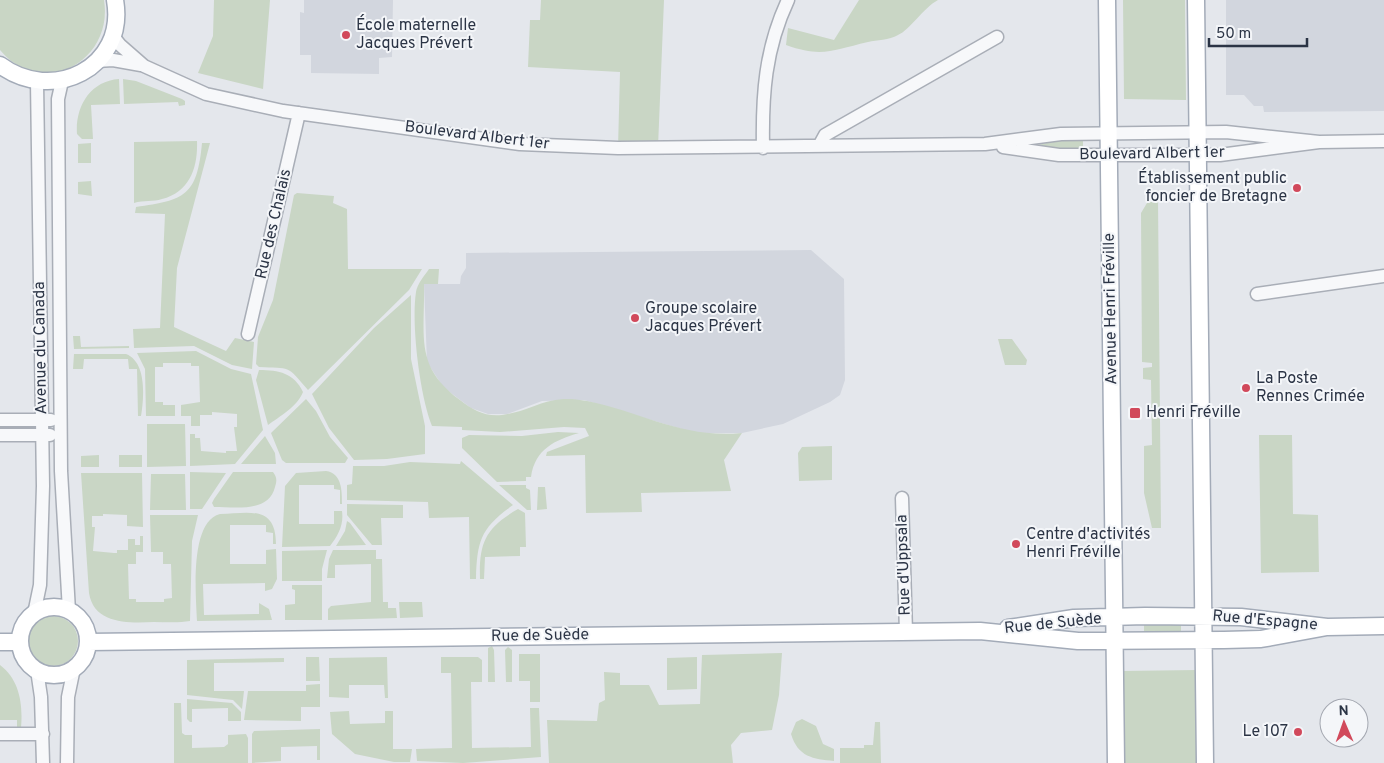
<svg xmlns="http://www.w3.org/2000/svg" width="1384" height="763" font-family="Overpass,sans-serif">
  <style>
    .built { fill: #d2d6de }
    .green { fill: #c9d6c5 }
    .lines { fill: none; stroke-linecap: round; stroke-linejoin: round }
    .minor-casing { stroke: #a9aeb7; stroke-width: 15 }
    .major-casing { stroke: #a3abb8; stroke-width: 19 }
    .minor { stroke: #f7f8fa; stroke-width: 12 }
    .major { stroke: #fff; stroke-width: 16 }
    .poi-dot { fill: #d1495b; stroke: #f4f6f9; stroke-width: 2 }
    .labels { text-anchor: middle; dominant-baseline: central; stroke-width: 4; stroke-linejoin: round; paint-order: stroke }
    .poi-label { font-size: 16px; fill: #2b3445; stroke: #f4f6f9; text-anchor: start }
    .street-label { font-size: 16px; fill: #2b3445; stroke: #f4f6f9 }
  </style>
  <rect width="100%" height="100%" fill="#e4e7ec"/>
  <path class="built" d="M304 0H393L392 57 379 58V74L311 73V55H300V12L304 13Z
    M1226 0H1384V111L1264 112 1263 106H1254L1244 95H1226Z
    M811 250 844 279 845 380 840 395 830 402 783 424 742 433H695L584 400 542 401 507 414H488L471 408 443 387 427 362 424 284H460L461 276 466 268V253Z"/>
  <path class="green" d="M0 0H104C114 62 41 100 0 50Z
    M214 0H270L263 89 198 73 213 36Z
    M541 0H664L658 147 618 148 620 72 528 67 530 20H540Z
    M859 0H938C923 8 910 30 898 35 889 40 877 40 868 42 833 50 822 58 786 45L788 28 834 40Z
    M1123 0H1185L1186 100 1124 99Z
    M119 79 120 104 91 105 93 139H82L77 134C75 107 90 81 119 79Z
    M123 79 136 81 182 99 185 101V105L179 106 178 102 124 104Z
    M1061 140H1083V150L1033 146Z
    M197 141C198 167 190 192 162 199 153 202 144 200 134 203V142Z
    M91 143V163H78V144Z
    M202 143H210L177 268 174 327 226 351 235 338 254 342 252 369 232 365 194 346 134 348 133 329 160 328 165 214 135 213 136 207C185 200 197 196 202 143Z
    M91 181 92 196 78 194V182Z
    M297 193 334 196 333 203 347 209 348 269H422L409 290 308 390C286 364 291 369 259 367L256 364 258 337 273 300 294 195Z
    M1158 200 1161 528H1152L1144 493V446L1152 445 1151 380 1143 379V368L1152 367V363L1142 362 1141 213 1147 203Z
    M429 269H439L438 284H424C425 337 414 366 460 400 473 410 485 417 502 415 536 410 547 393 587 401 642 412 683 439 742 433L724 460 731 491 641 493 642 512 586 513 585 455 546 456 547 452 589 436 585 428 564 427 500 432 462 430V427L432 426C420 396 411 325 416 292 417 284 425 275 429 269Z
    M411 295V359L425 426V454L387 459 354 460 329 428 312 394 374 328Z
    M73 336H80L81 347 129 346V348L74 349Z
    M998 339H1012L1027 360 1026 365H1005Z
    M196 351 231 369 251 374 263 430 235 464 190 466V434H195V438H200L201 451 226 453V451H237L234 427H237V414L212 412V415H200V426H191V416H181V405L200 402 199 366H191V363H163V367H155V402H163V405H175V416H146L145 369 137 353Z
    M74 354H126C147 362 144 398 141 416H138L137 369H129L128 359H84L83 369H73Z
    M259 370C279 370 294 373 303 392 298 406 279 417 268 425L256 380Z
    M306 399 316 411 330 437 348 458 345 463H286L282 460 271 433Z
    M147 424H185L186 466 147 467Z
    M558 432 579 433C555 440 535 449 531 477H526V481L497 482 462 448V438L469 435 522 436Z
    M1259 435H1292L1293 514 1318 515 1319 572 1261 573Z
    M265 436 275 453 276 464H241Z
    M832 446V480L799 481 798 453 802 447Z
    M99 455V467H81V456Z
    M119 455H142V467H119Z
    M461 461 513 505C481 528 477 540 476 579H470L469 517 429 518 428 502 347 500V485L352 484 353 466H384L410 462 460 464Z
    M326 471C342 473 342 491 342 504H340V490L334 489V485H299V524H334V511H342C344 525 338 536 330 546L282 547 285 486 296 473Z
    M190 472 226 473 202 509H190Z
    M233 472H273C277 477 277 481 275 487 269 513 235 507 214 507L212 503 214 499Z
    M81 473H142L143 527 127 526V515L103 514V516H92V527H95L93 551 114 553H117V550H128V539H135V545H140V536H143V552H136V564H128L129 599H136V602H164V599L172 598 171 564H163V552H151L150 515H198L192 541 190 621C179 623 166 622 154 622 130 623 94 625 89 593Z
    M151 474H185L186 510H150Z
    M499 485H526V488L530 490 531 510H527Z
    M538 487H545L547 509 537 510Z
    M347 504 403 505V518H381L382 545H372L347 515Z
    M518 509 525 513 526 547H520V556L485 557 484 579H480C479 543 485 528 518 509Z
    M220 514C249 513 276 505 276 544H273V533L266 532V525H230V564H266V550L276 549 277 579 272 589 265 591V583L203 584 204 615 259 614V603L269 609 272 620 197 621C196 596 189 522 220 514Z
    M347 521 350 523 366 545 336 546 345 531Z
    M327 550 322 569V581H282V551Z
    M333 550H376V559H382L383 602H388V608H396L397 618 328 620V609L331 606 371 602V564L335 565V578H327L329 559Z
    M292 585H322V620H285V605L295 604V590L292 589Z
    M399 602H422L423 617 400 618Z
    M28 641a25 25 0 1 1 50 0a25 25 0 1 1-50 0Z
    M1181 624V634L1144 635V625Z
    M492 646 494 650 495 682H488V648Z
    M508 647 512 650V682H506L505 650Z
    M782 653 779 695 772 730 741 733 731 745 733 763H549L547 720 597 721 599 703 605 700 604 672 620 673V685H649L659 705 700 704 702 655Z
    M519 654H540V702H530V681H519Z
    M306 657H319L320 681H306Z
    M387 657 388 698H385L384 685H349V698L329 697V658Z
    M441 657H478L482 660V682H471L472 748 531 747 530 708H539L541 757 463 763 417 761 416 749 452 748 451 673H441Z
    M697 657V689L667 690V658Z
    M284 658V662L214 663V691H244L242 709 233 700 187 695V660Z
    M0 665C20 680 23 705 21 728L17 729V720H0Z
    M1197 670 1198 763H1123L1122 671Z
    M320 684V707H301V721L244 720 248 691H306V685Z
    M187 699 232 703 241 712V721H228V708L192 709V722H190L187 719Z
    M174 703H181L182 733 185 735H192V748L224 747 228 744V735L246 734 248 738V763H174Z
    M349 711 350 724 385 723V711H393V749H412L410 762H394L355 754 332 734 330 712Z
    M802 719 816 726 823 744 834 749V761C813 759 798 757 791 734L796 722Z
    M875 722H880L881 763H840V748H864V745H873Z
    M320 729V760H317V746L281 747V761L252 763V734L254 731Z"/>
  <g class="lines">
    <defs>
      <path id="minor" d="M112 35 120 45 144 66 206 94 283 111 520 144 618 148 985 144 1061 134 1226 132 1319 142
        M97 61 113 60 141 65
        M62 81 58 99 61 471 69 611
        M819 146 825 135 997 37
        M1003 147 1059 155H1220L1319 142 1384 141
        M763 148C762 95 765 49 788 0
        M1257 294 1384 276
        M248 334 299 113
        M0 420H51
        M0 435H50
        M902 498 906 632
        M34 614 40 585 43 486 37 82
        M37 670 41 697 43 763
        M0 734H43
        M67 763 68 697 74 668"/>
      <path id="major" d="M1107 0 1116 763
        M1196 0 1205 763
        M0 65C52 104 127 68 115 0
        M20 641a34 34 0 1 1 68 0a34 34 0 1 1-68 0Z
        M1008 628 1074 618 1145 616 1241 617 1327 627 1384 626
        M0 642H20
        M88 642 980 631 1078 641 1224 640 1261 639 1327 627"/>
    </defs>
    <use href="#minor" class="minor-casing"/>
    <use href="#major" class="major-casing"/>
    <use href="#minor" class="minor"/>
    <use href="#major" class="major"/>
  </g>
  <g class="poi-dot">
    <circle cx="346" cy="35" r="5"/>
    <circle cx="1297" cy="188" r="5"/>
    <circle cx="635" cy="318" r="5"/>
    <circle cx="1246" cy="388" r="5"/>
    <rect x="1129" y="407" width="12" height="12" rx="2.5"/>
    <circle cx="1016" cy="544" r="5"/>
    <circle cx="1298" cy="732" r="5"/>
  </g>
  <g class="labels">
    <g class="poi-label">
      <text x="356" y="26">École maternelle<tspan x="356" dy="18">Jacques Prévert</tspan></text>
      <text x="1287" y="179" text-anchor="end">Établissement public<tspan x="1287" dy="18">foncier de Bretagne</tspan></text>
      <text x="645" y="309">Groupe scolaire<tspan x="645" dy="18">Jacques Prévert</tspan></text>
      <text x="1256" y="379">La Poste<tspan x="1256" dy="18">Rennes Crimée</tspan></text>
      <text x="1146" y="413">Henri Fréville</text>
      <text x="1026" y="535">Centre d'activités<tspan x="1026" dy="18">Henri Fréville</tspan></text>
      <text x="1288" y="732" text-anchor="end">Le 107</text>
    </g>
    <g class="street-label">
      <text transform="translate(477 136) rotate(7)">Boulevard Albert 1er</text>
      <text transform="translate(1152 154) rotate(-1)">Boulevard Albert 1er</text>
      <text transform="translate(274 224) rotate(-77)">Rue des Chalais</text>
      <text transform="translate(1111 309) rotate(-91)">Avenue Henri Fréville</text>
      <text transform="translate(41 348) rotate(-91)">Avenue du Canada</text>
      <text transform="translate(904 565) rotate(-92)">Rue d'Uppsala</text>
      <text transform="translate(1265 621) rotate(5)">Rue d'Espagne</text>
      <text transform="translate(1053 624) rotate(-6)">Rue de Suède</text>
      <text transform="translate(540 636) rotate(-1)">Rue de Suède</text>
    </g>
  </g>
  <g transform="translate(1344 723) rotate(358)"><circle r="24" fill="#f4f6f9" stroke="#a4a8b1"/>
  <path d="M0-4L9 19L0 12L-9 19Z" fill="#d1495b"/>
  <text y="-8" font-size="14" font-weight="bold" text-anchor="middle" fill="#2b3445">N</text>
  </g>
  <path d="M1209 38v8h98v-8" fill="none" stroke="#2b3445" stroke-width="2.5"/>
  <text x="1216" y="38" font-size="15" fill="#2b3445" stroke="#f4f6f9" stroke-width="4" paint-order="stroke">50 m</text>
</svg>
